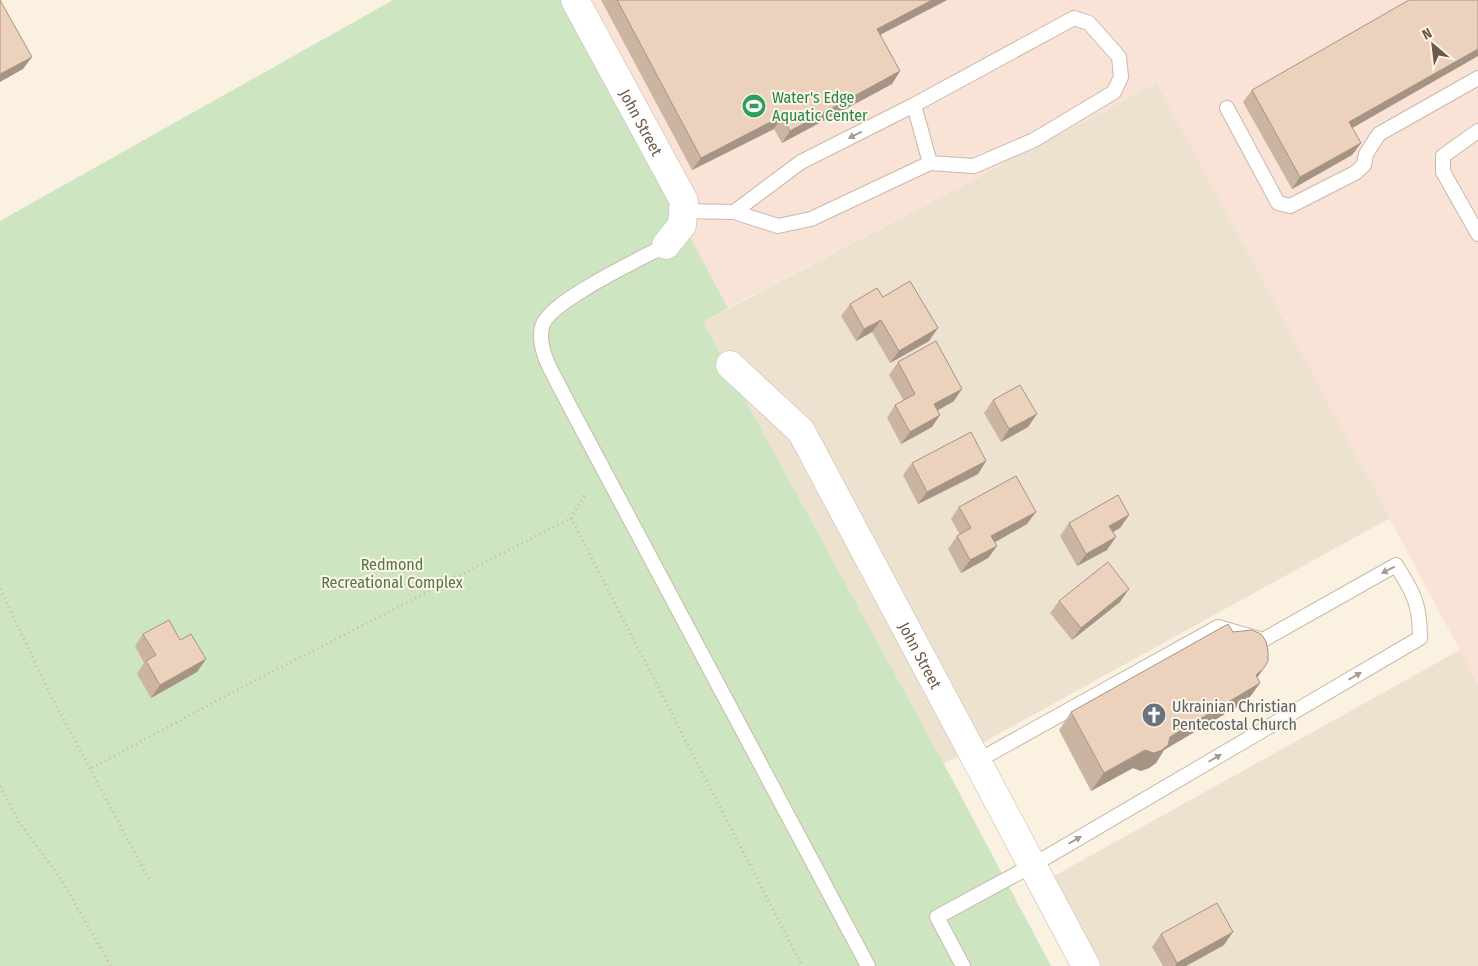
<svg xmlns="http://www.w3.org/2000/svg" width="1478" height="966" font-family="'Fira Sans Condensed',sans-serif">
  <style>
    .residential { fill: #ede1cf }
    .commercial { fill: #f9e2d6 }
    .green { fill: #cee5c2 }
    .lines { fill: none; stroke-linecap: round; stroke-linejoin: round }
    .service-casing { stroke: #c9b9aa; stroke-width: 16 }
    .minor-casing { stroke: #c9b9aa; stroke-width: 29 }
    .path { stroke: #d1b59f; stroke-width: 3; stroke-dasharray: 1 4; stroke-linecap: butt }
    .service { stroke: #fff; stroke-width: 14 }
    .minor { stroke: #fff; stroke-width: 28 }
    .wall { fill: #cbb5a2 }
    .shaded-wall { fill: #a59384 }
    .building { fill: #ecd2bc; stroke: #a59384 }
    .oneway { fill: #a89b93 }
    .labels { text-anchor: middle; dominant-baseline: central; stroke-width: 4; stroke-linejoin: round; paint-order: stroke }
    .leisure-label { font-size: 16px; fill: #27864d; stroke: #fdf6e7; text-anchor: start }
    .street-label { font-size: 16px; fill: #6e594b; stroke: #fdf6e7 }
    .park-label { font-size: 16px; fill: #537947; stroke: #fdf6e7 }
    .worship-label { font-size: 16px; fill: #5b616d; stroke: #fdf6e7; text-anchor: start }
  </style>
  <rect width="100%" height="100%" fill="#faf1e1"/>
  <path class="residential" d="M1157 83 1390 518 944 764 703 322Z
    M1460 650 1478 684V966H1101L1054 876Z"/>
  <path class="commercial" d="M563 0H1478V684L1157 83 728 308Z"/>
  <path class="green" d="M393 0H563L728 308 703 322 944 764 1051 966H0V221Z"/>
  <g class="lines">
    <defs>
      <path id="service" d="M914 105 930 163
        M1227 108 1278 203 1290 206 1355 173 1364 165 1366 154 1379 134 1478 78
        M1478 131 1443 156V172L1478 234
        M683 211 734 212 778 226 811 219 930 163 974 166 1034 140 1114 92 1121 77 1119 57 1089 23 1074 18 914 105 801 162 734 212
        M666 245C641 259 547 302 542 327 536 352 558 381 568 403L868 966
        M963 966 937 917 1033 865 1420 638C1420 605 1414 593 1396 565L1263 640 1218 627 977 761"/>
      <g id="minor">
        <path id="s1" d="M575 0 684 201 682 225 666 245"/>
        <path id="s2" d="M730 365 801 431 1086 966"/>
      </g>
    </defs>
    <use href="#service" class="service-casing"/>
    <use href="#minor" class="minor-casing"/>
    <path class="path" d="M571 518 802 966
      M0 589 51 696 150 881
      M92 768 231 693 571 518 585 494
      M0 786 19 822 61 879 111 966"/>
    <use href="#service" class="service"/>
    <use href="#minor" class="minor"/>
  </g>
  <path class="wall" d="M601 0H947L880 35 900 71 892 84 782 143 774 129 692 170Z
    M1478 0V56L1352 128 1361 143 1352 155 1292 189 1243 102 1252 90Z
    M883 297 929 341 890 363 872 332 856 341 841 316 850 304Z
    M898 362 954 401 938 410 932 427 901 444 887 418 895 405 904 401 889 375Z
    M993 400 1028 427 1001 442 984 413Z
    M986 461 978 474 918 504 903 475 912 463Z
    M959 507 1027 524 995 542 997 546 988 558 961 573 948 549 957 536 960 535 951 519Z
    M1129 515 1120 528 1112 532 1107 550 1077 566 1060 536 1069 523Z
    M1059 601 1120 602 1072 640 1050 613Z
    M1233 632 1264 668 1257 678 1260 683 1247 701 1164 750 1156 763 1149 768 1141 771 1133 768 1091 791 1059 730 1071 712Z
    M143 634 180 640 206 659 197 672 151 698 137 674 144 663 135 646Z
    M1161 934 1224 945 1186 966H1163L1152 947Z"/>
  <path class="shaded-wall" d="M932 0H947L868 41 877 29Z
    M1478 49V56L1340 135 1349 122Z
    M32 57 23 69 0 82V74Z
    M900 71 892 84 782 143 790 131Z
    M782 116 774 129 692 170 701 158Z
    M1361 143 1352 155 1292 189 1300 177Z
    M881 320 872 332 856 341 864 329Z
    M938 328 929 341 890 363 899 351Z
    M962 389 954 401 926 417 934 404Z
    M1037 414 1028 427 1001 442 1009 429Z
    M940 415 932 427 901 444 910 432Z
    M986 461 978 474 918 504 927 492Z
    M1036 512 1027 524 983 549 991 536Z
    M1129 515 1120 528 1101 539 1109 526Z
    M1116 537 1107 550 1077 566 1086 554Z
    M997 546 988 558 961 573 970 560Z
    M1129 589 1120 602 1072 640 1081 628Z
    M206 659 197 672 151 698 160 685Z
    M1264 668 1251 686 1256 675Z
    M1260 683 1247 701 1164 750 1156 763 1149 768 1141 771 1133 768 1091 791 1104 773 1170 737Z
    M1233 932 1224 945 1186 966H1175L1177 963Z"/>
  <path class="building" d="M0 0 32 57 0 74Z
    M617 0H932L877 29 900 71 790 131 782 116 701 158Z
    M1409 0H1478V49L1349 122 1361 143 1300 177 1252 90Z
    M910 281 938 328 899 351 881 320 864 329 850 304 877 288 883 297Z
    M936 341 962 389 934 404 940 415 910 432 895 405 915 394 898 362Z
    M1020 385 1037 414 1009 429 993 400Z
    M971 432 986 461 927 492 912 463Z
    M1016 476 1036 512 991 536 997 546 970 560 957 536 971 528 959 507Z
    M1118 495 1129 515 1109 526 1116 537 1086 554 1069 523Z
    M1108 562 1129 589 1081 628 1059 601Z
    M169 620 180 640 191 634 206 659 160 685 146 661 156 655 143 634Z
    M1228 624 1233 632 1252 630 1261 634 1266 641 1268 652V661L1264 668 1256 675 1260 683 1170 737 1168 745 1162 750 1154 753 1145 750 1104 773 1071 712Z
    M1217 903 1233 932 1177 963 1161 934Z"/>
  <defs><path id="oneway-solid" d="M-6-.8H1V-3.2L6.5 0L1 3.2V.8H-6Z" transform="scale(1.25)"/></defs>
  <g class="oneway">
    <use href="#oneway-solid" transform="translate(855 135) rotate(153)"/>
    <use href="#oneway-solid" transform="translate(1388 570) rotate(153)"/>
    <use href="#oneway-solid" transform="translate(1355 676) rotate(-30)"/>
    <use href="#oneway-solid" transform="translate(1215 758) rotate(-30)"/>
    <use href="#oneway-solid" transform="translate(1075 840) rotate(-30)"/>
  </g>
  <defs>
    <symbol id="stadium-disc" viewBox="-11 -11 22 22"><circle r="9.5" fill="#2e9e5b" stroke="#fdf6e7"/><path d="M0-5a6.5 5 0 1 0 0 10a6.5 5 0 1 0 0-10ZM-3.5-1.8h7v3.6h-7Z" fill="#fff"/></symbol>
    <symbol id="church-disc" viewBox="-11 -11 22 22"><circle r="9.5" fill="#6b7280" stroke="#fdf6e7"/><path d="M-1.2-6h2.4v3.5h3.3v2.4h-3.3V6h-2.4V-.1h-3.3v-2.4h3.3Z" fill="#fff"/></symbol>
  </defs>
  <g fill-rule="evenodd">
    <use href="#stadium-disc" x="740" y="92" width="28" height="28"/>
    <use href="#church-disc" x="1140" y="701" width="28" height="28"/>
  </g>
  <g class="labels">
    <g class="leisure-label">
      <text x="772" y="97">Water's Edge<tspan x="772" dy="18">Aquatic Center</tspan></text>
    </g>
    <g class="street-label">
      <text stroke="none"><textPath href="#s1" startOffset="139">John Street</textPath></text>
      <text stroke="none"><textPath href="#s2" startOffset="351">John Street</textPath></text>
    </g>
    <g class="park-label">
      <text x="392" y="564">Redmond<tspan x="392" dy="18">Recreational Complex</tspan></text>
    </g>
    <g class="worship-label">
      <text x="1172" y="706">Ukrainian Christian<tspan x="1172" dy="18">Pentecostal Church</tspan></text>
    </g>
  </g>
  <g transform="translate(1433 45) rotate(332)" stroke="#fdf6e7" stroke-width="4" paint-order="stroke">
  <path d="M0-4L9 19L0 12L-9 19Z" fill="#6e594b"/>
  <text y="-8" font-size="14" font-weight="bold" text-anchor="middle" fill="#6e594b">N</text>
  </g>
</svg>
